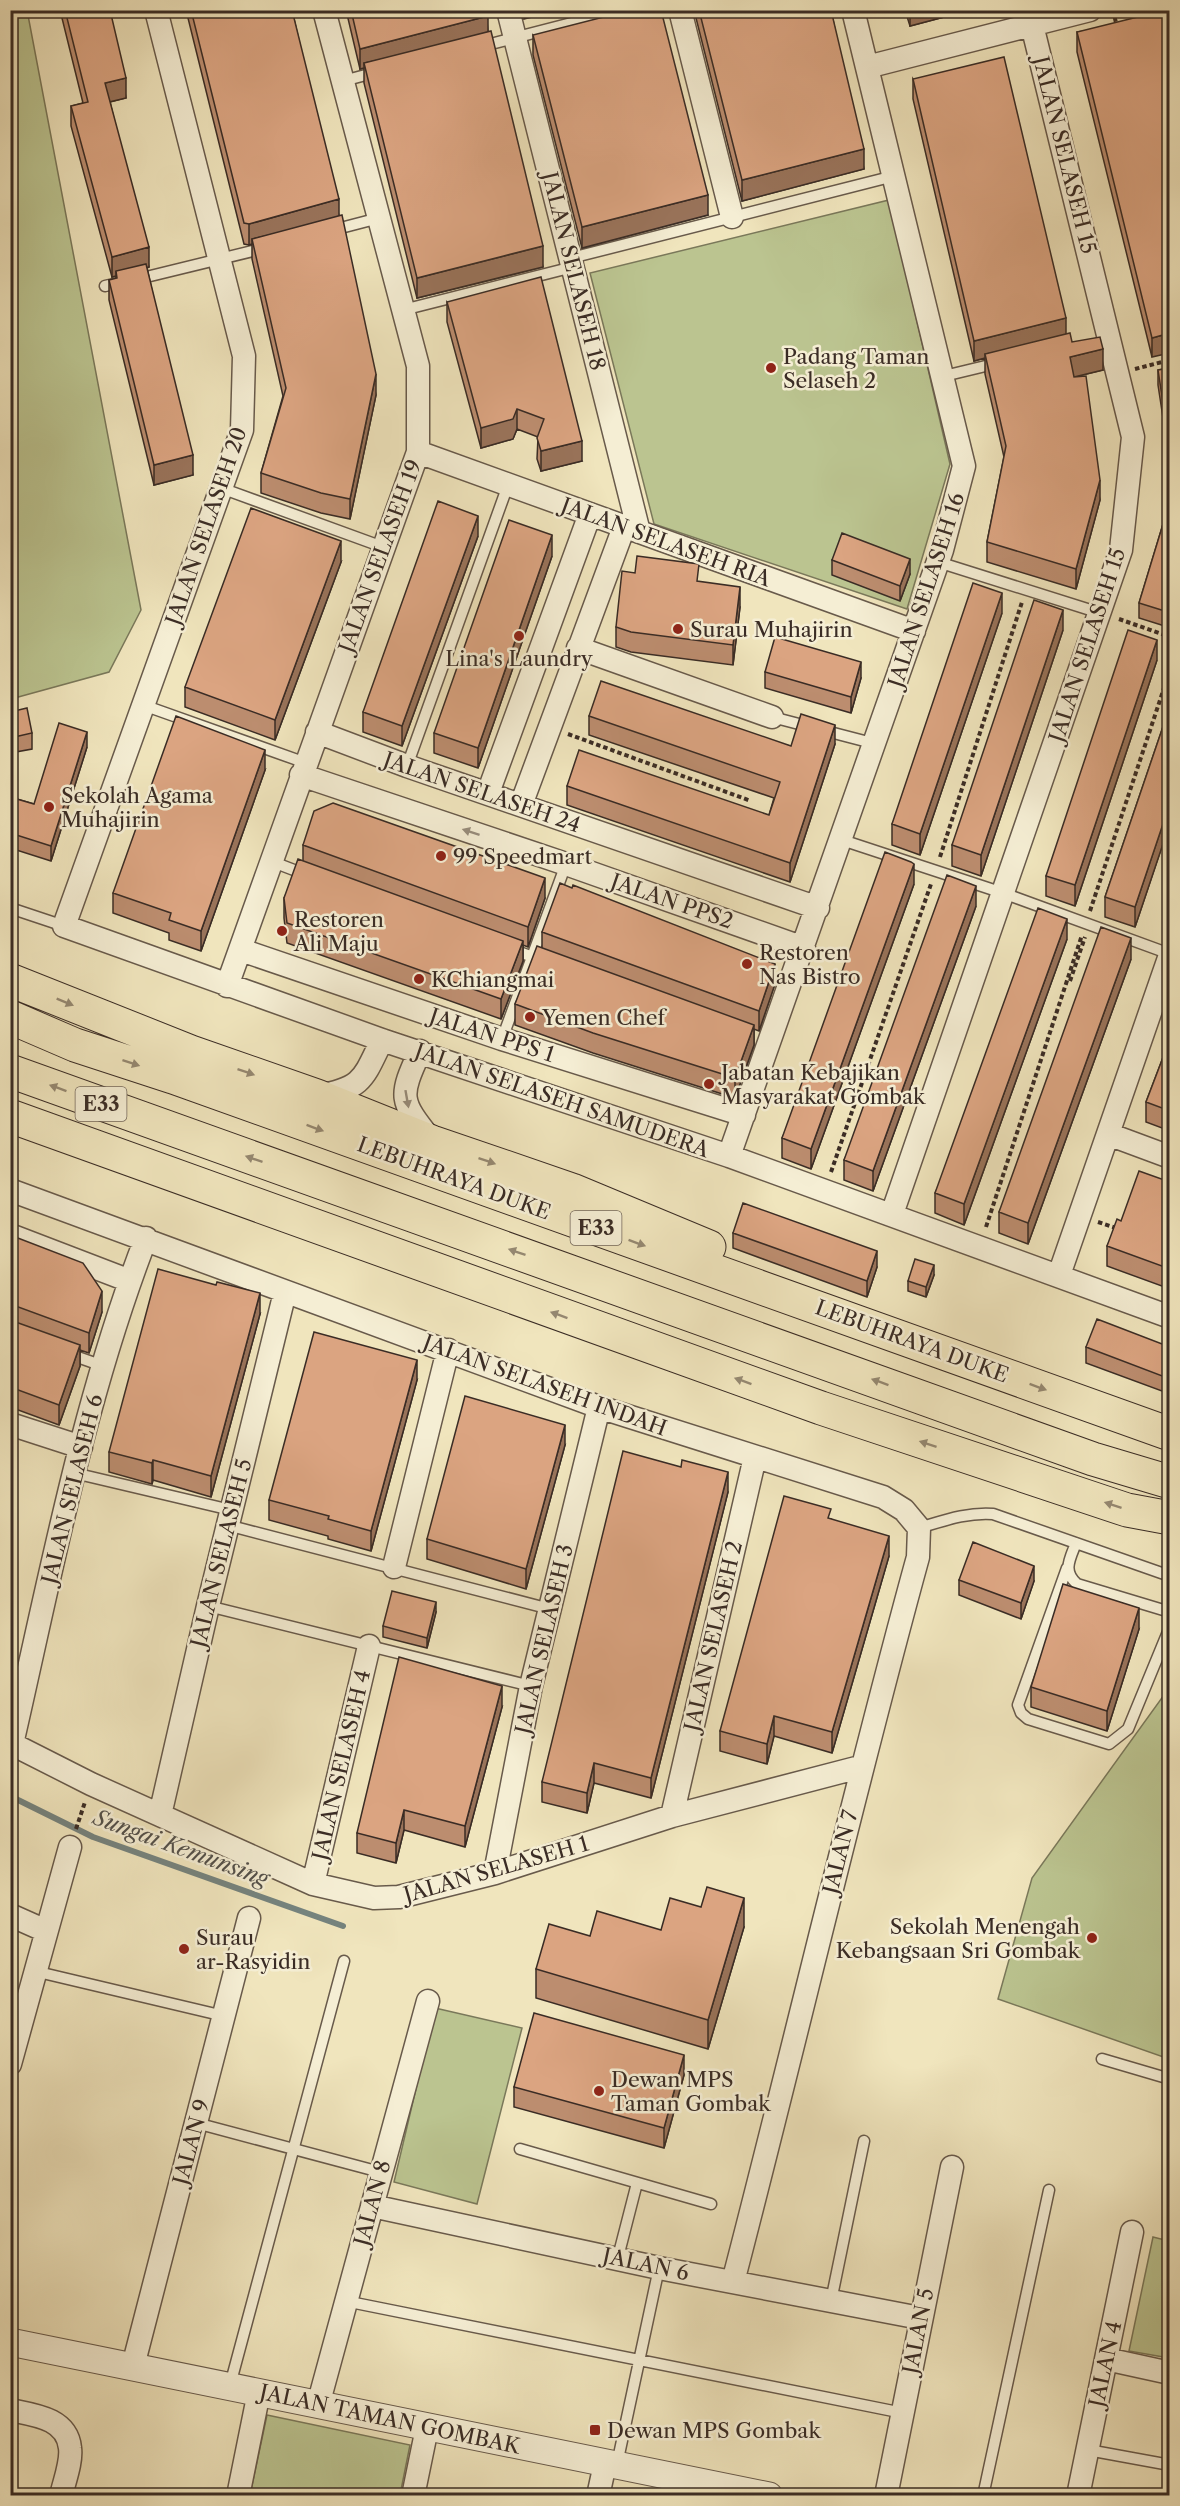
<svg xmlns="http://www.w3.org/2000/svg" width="1180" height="2506" font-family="'Libre Caslon Text',serif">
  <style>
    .green { fill: #bbc490; stroke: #7a785a; stroke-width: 1.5 }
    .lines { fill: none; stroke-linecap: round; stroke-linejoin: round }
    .stream { stroke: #75837e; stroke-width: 6 }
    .service-casing { stroke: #685a4b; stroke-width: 13 }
    .minor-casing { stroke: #685a4b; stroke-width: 25 }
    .tertiary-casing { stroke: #685a4b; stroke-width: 29 }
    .motorway-casing { stroke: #3a2c25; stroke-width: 35 }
    .path { stroke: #3a2c25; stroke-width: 4; stroke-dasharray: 4.5 3; stroke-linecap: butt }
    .service { stroke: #f5eed4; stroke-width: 10 }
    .minor { stroke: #f5eed4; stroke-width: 22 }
    .tertiary { stroke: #f5eed4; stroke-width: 27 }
    .motorway { stroke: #f0e5bd; stroke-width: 33 }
    .wall { fill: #bc8d6f; stroke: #3a2c25; stroke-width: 1.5 }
    .shaded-wall { fill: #99735a; stroke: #3a2c25; stroke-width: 1.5 }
    .building { fill: #dba481; stroke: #3a2c25; stroke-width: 1.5 }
    .oneway { fill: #988d7c }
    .oneway2 { fill: #958871 }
    .poi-dot { fill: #8f2418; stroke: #f5eed4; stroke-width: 2 }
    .labels { text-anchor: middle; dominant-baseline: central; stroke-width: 5; stroke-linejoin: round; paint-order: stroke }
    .shield { fill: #f5eed4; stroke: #72665a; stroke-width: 1.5 }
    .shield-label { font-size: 20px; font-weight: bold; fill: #3a2c25 }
    .street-label { font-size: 21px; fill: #3a2c25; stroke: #f5eed4 }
    .poi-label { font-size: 21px; fill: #3a2c25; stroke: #f5eed4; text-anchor: start }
    .water-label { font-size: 22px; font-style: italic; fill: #53504a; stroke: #f5eed4 }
  </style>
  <rect width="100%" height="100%" fill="#f0e5bd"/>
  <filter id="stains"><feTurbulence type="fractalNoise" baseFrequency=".00333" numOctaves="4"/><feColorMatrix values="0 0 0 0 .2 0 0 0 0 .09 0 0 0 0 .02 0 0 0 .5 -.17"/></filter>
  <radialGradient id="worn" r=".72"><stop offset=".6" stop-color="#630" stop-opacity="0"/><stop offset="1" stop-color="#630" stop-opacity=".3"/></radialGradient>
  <path class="green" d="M27 10 141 610 109 672 11 699 10 11Z
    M889 200 950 464 907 609 654 524 590 273Z
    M1169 1688V2059L998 1999 1032 1878Z
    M435 2008 522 2028 477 2204 394 2182Z
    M1153 2237 1169 2241V2358L1129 2351Z
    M267 2415 410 2445 400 2495H250Z"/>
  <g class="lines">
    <path class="stream" d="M10 1796 93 1837 343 1926"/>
    <defs>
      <path id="service" d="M483 46 622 10
        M343 81 377 72
        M333 230 379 218
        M571 258 894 176
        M138 279 265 248
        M105 286 123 282
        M403 310 573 267
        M944 376 998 363
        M221 488 383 547
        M938 562 1100 613
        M143 705 306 763
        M772 717 876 744
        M407 766 508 485
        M842 840 1003 893 1170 954
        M273 862 307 875
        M10 908 64 926
        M511 949 544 961
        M502 1039 566 864
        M69 1354 103 1366
        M74 1473 231 1510
        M227 1525 550 1609
        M919 1528C943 1521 967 1512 993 1514L1170 1576
        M1076 1543C1070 1559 1062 1571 1077 1584L1170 1612
        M1067 1568 1018 1705 1021 1713 1028 1719 1109 1744 1128 1729 1170 1627
        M208 1606 531 1686
        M34 1971 224 2016
        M1102 2059 1170 2079
        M196 2123 380 2172
        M520 2149 711 2204
        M618 2257 637 2183
        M345 2301 903 2413
        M831 2301 864 2141
        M230 2385 344 1961
        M1088 2450 1170 2465
        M617 2464 659 2268
        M983 2496 1049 2190"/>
      <path id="minor" d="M156 10 244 356 242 430 64 926 382 1040 729 1156 1170 1317
        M508 10 639 532
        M680 10 732 217
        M867 67 1090 10
        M418 452 914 631
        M578 648 772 717
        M317 732 407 766 818 908
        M301 775 566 864 804 948
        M488 793 590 514
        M521 805 624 527
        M241 950 502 1039 744 1115
        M227 986 418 452V366L324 10
        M420 1051C399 1097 399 1100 431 1140
        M318 1096C363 1088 363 1079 382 1040
        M1108 1134 1170 1157
        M729 1156 942 550 964 466 853 10
        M10 1190 599 1407 883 1497 904 1510 919 1528 918 1557C852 1797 796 2040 733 2282
        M892 1214 1121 550 1133 437 1032 25
        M10 1235 130 1281
        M1059 1275 1170 955
        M10 1424 81 1447
        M394 1567 448 1350
        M10 1743 91 1784 313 1884 374 1898 399 1897 495 1873 672 1816 860 1767
        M12 1744C51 1574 83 1401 146 1238
        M160 1815 208 1606 285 1292
        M672 1816 755 1457
        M495 1873 531 1686 599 1407
        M313 1884 369 1646
        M10 1915 46 1931
        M10 2064 70 1847
        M372 2206 659 2268 920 2318
        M1106 2359 1170 2373
        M133 2366 249 1918
        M318 2405 428 2001
        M10 2410C34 2415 67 2418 70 2448 72 2462 64 2482 61 2496
        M238 2496 259 2392
        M413 2496 427 2428
        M598 2496 605 2464
        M886 2496 952 2167
        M1078 2496 1132 2232"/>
      <path id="tertiary" d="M10 2342 769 2496"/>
      <path id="motorway" d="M10 980 191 1052 317 1096 432 1142 572 1190 709 1247
        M10 1017 75 1045 173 1077 1170 1434
        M10 1071 1093 1459 1170 1482
        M10 1116 821 1408 1127 1510 1170 1518"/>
    </defs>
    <use href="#service" class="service-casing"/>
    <use href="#minor" class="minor-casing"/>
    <use href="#tertiary" class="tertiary-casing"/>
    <use href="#motorway" class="motorway-casing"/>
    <path class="path" d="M1113 10 1117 27
      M1135 369 1170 360
      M1119 619 1170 637
      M568 734 751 801
      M940 857 1022 602
      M1090 911 1170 670
      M1070 981 1085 937
      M831 1172 931 884
      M1098 1222 1116 1228
      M986 1227 1082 935
      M76 1829 85 1802"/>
    <use href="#service" class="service"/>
    <use href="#minor" class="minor"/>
    <use href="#tertiary" class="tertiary"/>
    <use href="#motorway" class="motorway"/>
  </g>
  <path class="wall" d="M60 10H110L126 98 110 102 149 267 147 268 193 475 154 485 109 300V280L116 279V276L112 277 71 126V106L83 103Z
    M186 10H292L339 216 376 395 350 519 321 513 261 493V473L283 396 252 259V244L249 245 244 244Z
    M346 10H486L488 32 543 267 417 298 364 83V68L360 69Z
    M694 10H831L864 169 742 201Z
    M905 10H952V15L910 26Z
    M1170 22 1152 357 1077 52V32Z
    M533 35 708 215 582 248 533 55Z
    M913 79 1066 334 1072 342 1103 370 1074 377 1100 500 1076 589 987 562V542L1004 457 985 374V358L974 361 913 99Z
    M447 302 582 461 541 471 537 459 538 437 517 429 513 439 481 448 447 322Z
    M1170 368V464L1158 385V370Z
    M1170 501V621L1168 627 1139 618V603Z
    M478 536 402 746 363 732V712Z
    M552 556 478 768 434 753V733Z
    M832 560 910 574 900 601 832 575Z
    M341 562 275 740 185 707V687Z
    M699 582 740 607 733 665 631 652 616 647V627Z
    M1002 613 920 855 892 845V824Z
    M1063 630 981 876 952 866V845Z
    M1157 660 1075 906 1046 896V876Z
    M765 672 861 678 851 713 765 688Z
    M1170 706V823L1135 927 1105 917V897Z
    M10 712 32 733V749L10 753Z
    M589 716 791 746 835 744 790 882 567 805V786L769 815 774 798 589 735Z
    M87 747 51 861 10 848V797L34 804Z
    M265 770 201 951 169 940V933L113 913V893Z
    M303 845 545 898 528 947 523 945V961L501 1019 287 943 284 918V898L303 861Z
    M914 884 811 1169 782 1158V1138Z
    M572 888 775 984 759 1031 754 1029V1045L735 1098 593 1053 515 1025V1004L542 948V932Z
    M976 906 873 1191 844 1180V1160Z
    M1067 939 964 1225 935 1213V1193Z
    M1131 959 1028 1244 999 1233V1212Z
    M1170 1039V1131L1146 1122V1102Z
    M1170 1182V1289L1107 1266V1246L1121 1221Z
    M733 1233 877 1267 867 1297 733 1248Z
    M10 1235 102 1312 89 1353 80 1350V1366L59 1425 10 1407Z
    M934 1275 926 1297 908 1291V1281Z
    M260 1314 211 1497 153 1480 152 1484 109 1472V1452Z
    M1086 1347H1170V1394L1086 1363Z
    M417 1380 371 1551 328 1539V1536L269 1520V1500Z
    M565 1445 526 1589 427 1559V1539Z
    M681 1467 728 1492 651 1798 594 1783 587 1813 542 1802V1782Z
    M831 1519 889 1556 832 1753 774 1736 767 1764 720 1751V1731Z
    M959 1580 1034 1581 1021 1619 959 1595Z
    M436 1612 427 1648 383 1637V1626Z
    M1139 1629 1107 1731 1031 1707V1687Z
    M502 1707 465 1847 404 1830 396 1863 357 1853V1833Z
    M744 1927 708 2049 536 1998V1969L590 1936 661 1930Z
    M684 2075 664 2148 514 2107V2087Z"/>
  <path class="shaded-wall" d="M524 10H559L524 19Z
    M930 10H952V15L910 26V16Z
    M488 16V36L364 63V68L360 69V49Z
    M126 78V98L105 103V83Z
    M864 149V169L742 201V180Z
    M708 195V215L582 248V227Z
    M339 199V219L252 239V244L249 245V224Z
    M543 246V267L417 298V278Z
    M149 247V267L117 276 116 271V276L112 277V257Z
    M1066 318V339L985 354V358L974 361V341Z
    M1170 333V353L1152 357V338Z
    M1103 349V370L1070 378V357Z
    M376 374V395L350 519V499Z
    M517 409V429L513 439 481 448V428Z
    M582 441V461L541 471V451Z
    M193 455V475L154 485V465Z
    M1100 480V500L1076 589V569Z
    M478 516V536L402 746V726Z
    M552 535V556L478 768V748Z
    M341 541V562L275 740V720Z
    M910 559V574L900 601V586Z
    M740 587V607L733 665V645Z
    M1002 593V613L920 855V834Z
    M1170 606V621L1168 627V612Z
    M1063 610V630L981 876V855Z
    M1157 640V660L1075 906V885Z
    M861 662V678L851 713V697Z
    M835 725V744L790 882V863Z
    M87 732V747L51 861V846Z
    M265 750V770L201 951V931Z
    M1170 803V823L1135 927V907Z
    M914 864V884L811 1169V1149Z
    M545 878V898L528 947V927Z
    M976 886V906L873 1191V1171Z
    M1067 919V939L964 1225V1204Z
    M1131 938V959L1028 1244V1223Z
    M523 941V961L501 1019V999Z
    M775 964V984L759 1031V1011Z
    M754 1025V1045L735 1098V1078Z
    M877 1251V1267L867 1297V1281Z
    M934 1265V1275L926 1297V1287Z
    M102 1291V1312L89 1353V1333Z
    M260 1293V1314L211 1497V1476Z
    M13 1305V1325L10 1326V1306Z
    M80 1345V1366L59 1425V1405Z
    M417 1360V1380L371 1551V1531Z
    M565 1425V1445L526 1589V1569Z
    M153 1460V1480L152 1484V1463Z
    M728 1472V1492L651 1798V1778Z
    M889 1536V1556L832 1753V1732Z
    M1034 1566V1581L1021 1619V1603Z
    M436 1602V1612L427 1648V1638Z
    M1139 1608V1629L1107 1731V1711Z
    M502 1686V1707L465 1847V1826Z
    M774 1716V1736L767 1764V1744Z
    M594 1763V1783L587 1813V1793Z
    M404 1810V1830L396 1863V1843Z
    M744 1898V1927L708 2049V2020Z
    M684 2055V2075L664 2148V2128Z"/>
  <path class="building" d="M65 10H110L126 78 105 83 149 247 112 257 71 106 88 102Z
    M191 10H292L339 199 249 224 244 223Z
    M351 10H486L488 16 360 49Z
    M631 10H661L708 195 582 227 533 35Z
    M699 10H831L864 149 742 180Z
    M908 10H930L910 16Z
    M1166 10 1170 22V333L1152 338 1077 32Z
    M491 31 543 246 417 278 364 63Z
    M1004 57 1066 318 974 341 913 79Z
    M342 215 376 374 350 499 321 493 261 473 286 388 252 239Z
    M146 264 193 455 154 465 109 280 117 278 116 271Z
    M541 277 582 441 541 451 537 438 544 419 517 409 513 419 481 428 447 302Z
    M1070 333 1072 342 1100 337 1103 349 1070 357 1074 377 1086 376 1100 480 1076 569 987 542 1006 446 985 354Z
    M1170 368V448L1158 370Z
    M438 501 478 516 402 726 363 712Z
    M1170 501V606L1168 612 1139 603Z
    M251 508 341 541 275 720 185 687Z
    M509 520 552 535 478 748 434 733Z
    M842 533 910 559 900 586 832 560Z
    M637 556 699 564 697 581 740 587 733 645 631 632 616 627 622 571 635 573Z
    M973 583 1002 593 920 834 892 824Z
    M1034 600 1063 610 981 855 952 845Z
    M1128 630 1157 640 1075 885 1046 876Z
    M775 637 861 662 851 697 765 672Z
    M601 681 791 746 801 714 835 725 790 863 567 786 579 750 769 815 780 782 589 716Z
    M1170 706V803L1135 907 1105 897Z
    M27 708 32 733 10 738V712Z
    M176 716 265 750 201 931 169 920 171 913 113 893Z
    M59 723 87 732 51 846 10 833V797L34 804Z
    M333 803 545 878 528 927 303 845 314 811Z
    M885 852 911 862 914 864 811 1149 782 1138Z
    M298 859 523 941 501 999 287 923 284 898Z
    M947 875 976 886 873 1171 844 1160Z
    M560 883 572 888 573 885 775 964 759 1011 542 932Z
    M1038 908 1067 919 964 1204 935 1193Z
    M1101 927 1131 938 1028 1223 999 1212Z
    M537 946 754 1025 735 1078 593 1033 515 1004Z
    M1170 1039V1111L1146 1102Z
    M1139 1171 1170 1182V1269L1107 1246 1117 1219 1121 1221Z
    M743 1203 877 1251 867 1281 733 1233Z
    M10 1235 83 1263 102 1291 89 1333 13 1305 10 1306Z
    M915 1259 934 1265 926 1287 908 1281Z
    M158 1269 216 1285 217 1282 260 1293 211 1476 153 1460 152 1463 109 1452Z
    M1097 1319 1170 1347V1379L1086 1347Z
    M10 1320 80 1345 59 1405 10 1387Z
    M314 1332 417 1360 371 1531 328 1519 329 1516 269 1500Z
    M465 1396 565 1425 526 1569 427 1539Z
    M623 1451 681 1467 682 1460 728 1472 651 1778 594 1763 587 1793 542 1782Z
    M784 1496 831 1509 828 1518 889 1536 832 1732 774 1716 767 1744 720 1731Z
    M973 1542 1034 1566 1021 1603 959 1580Z
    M1063 1584 1139 1608 1107 1711 1031 1687Z
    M392 1591 436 1602 427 1638 383 1626Z
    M399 1657 502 1686 465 1826 404 1810 396 1843 357 1833Z
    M707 1887 744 1898 708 2020 536 1969 549 1924 590 1936 597 1911 661 1930 670 1898 701 1907Z
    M534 2013 684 2055 664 2128 514 2087Z"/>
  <defs><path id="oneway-solid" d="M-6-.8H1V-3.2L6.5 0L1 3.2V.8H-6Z" transform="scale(1.5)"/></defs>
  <g class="oneway">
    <use href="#oneway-solid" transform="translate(471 832) rotate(-162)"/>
    <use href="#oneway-solid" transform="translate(407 1099) rotate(80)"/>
  </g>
  <g class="oneway2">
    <use href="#oneway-solid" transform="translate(65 1002) rotate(22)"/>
    <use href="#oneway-solid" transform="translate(131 1063) rotate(18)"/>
    <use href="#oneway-solid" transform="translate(246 1072) rotate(19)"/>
    <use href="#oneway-solid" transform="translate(58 1088) rotate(-160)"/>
    <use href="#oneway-solid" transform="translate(315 1128) rotate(20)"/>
    <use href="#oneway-solid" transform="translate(254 1159) rotate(-161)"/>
    <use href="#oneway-solid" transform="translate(487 1161) rotate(19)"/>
    <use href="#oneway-solid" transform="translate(637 1243) rotate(20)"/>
    <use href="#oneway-solid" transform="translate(517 1252) rotate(-161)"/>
    <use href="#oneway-solid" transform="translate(559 1315) rotate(-160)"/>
    <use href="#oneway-solid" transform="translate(743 1381) rotate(-160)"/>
    <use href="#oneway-solid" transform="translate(880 1382) rotate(-160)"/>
    <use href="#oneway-solid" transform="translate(1038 1387) rotate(20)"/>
    <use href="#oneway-solid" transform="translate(928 1444) rotate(-162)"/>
    <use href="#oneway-solid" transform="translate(1113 1505) rotate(-162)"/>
  </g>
  <g class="poi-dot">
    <circle cx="771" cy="368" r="6"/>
    <circle cx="678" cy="629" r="6"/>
    <circle cx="519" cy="636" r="6"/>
    <circle cx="49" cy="807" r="6"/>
    <circle cx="441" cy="856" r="6"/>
    <circle cx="282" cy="931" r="6"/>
    <circle cx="747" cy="964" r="6"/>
    <circle cx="419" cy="979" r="6"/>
    <circle cx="530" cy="1017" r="6"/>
    <circle cx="709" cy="1084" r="6"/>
    <circle cx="1092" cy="1938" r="6"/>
    <circle cx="184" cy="1949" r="6"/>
    <circle cx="599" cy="2091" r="6"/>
    <rect x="589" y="2424" width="12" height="12" rx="3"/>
  </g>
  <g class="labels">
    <g class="shield">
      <rect x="75.5" y="1087" width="51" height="34" rx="4.5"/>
      <rect x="570.5" y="1211" width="51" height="34" rx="4.5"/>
    </g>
    <g class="shield-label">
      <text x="101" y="1104">E33</text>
      <text x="596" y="1228">E33</text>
    </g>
    <g class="street-label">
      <text transform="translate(1065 155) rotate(76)">JALAN SELASEH 15</text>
      <text transform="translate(574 271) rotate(76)">JALAN SELASEH 18</text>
      <text transform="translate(206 526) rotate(-71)">JALAN SELASEH 20</text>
      <text transform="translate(666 542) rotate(20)">JALAN SELASEH RIA</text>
      <text transform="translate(380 556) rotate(-70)">JALAN SELASEH 19</text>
      <text transform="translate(926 590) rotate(-72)">JALAN SELASEH 16</text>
      <text transform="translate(1087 645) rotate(-72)">JALAN SELASEH 15</text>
      <text transform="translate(482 792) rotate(19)">JALAN SELASEH 24</text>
      <text transform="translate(672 901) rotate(19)">JALAN PPS2</text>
      <text transform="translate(492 1035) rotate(18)">JALAN PPS 1</text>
      <text transform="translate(562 1100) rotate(19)">JALAN SELASEH SAMUDERA</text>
      <text transform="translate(454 1178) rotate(20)">LEBUHRAYA DUKE</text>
      <text transform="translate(912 1341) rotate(20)">LEBUHRAYA DUKE</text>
      <text transform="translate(545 1385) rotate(20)">JALAN SELASEH INDAH</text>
      <text transform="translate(72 1489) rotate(-76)">JALAN SELASEH 6</text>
      <text transform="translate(221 1553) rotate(-76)">JALAN SELASEH 5</text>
      <text transform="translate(713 1636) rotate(-77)">JALAN SELASEH 2</text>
      <text transform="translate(544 1639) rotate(-77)">JALAN SELASEH 3</text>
      <text transform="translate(341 1765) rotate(-77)">JALAN SELASEH 4</text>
      <text transform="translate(840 1852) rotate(-76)">JALAN 7</text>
      <text transform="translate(496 1869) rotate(-16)">JALAN SELASEH 1</text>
      <text transform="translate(191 2142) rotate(-75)">JALAN 9</text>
      <text transform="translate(372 2203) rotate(-75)">JALAN 8</text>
      <text transform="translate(646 2264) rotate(12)">JALAN 6</text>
      <text transform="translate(918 2331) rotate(-79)">JALAN 5</text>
      <text transform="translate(1105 2364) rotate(-78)">JALAN 4</text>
      <text transform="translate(390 2419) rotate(12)">JALAN TAMAN GOMBAK</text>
    </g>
    <g class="poi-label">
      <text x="783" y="356">Padang Taman<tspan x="783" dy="24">Selaseh 2</tspan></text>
      <text x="690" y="629">Surau Muhajirin</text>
      <text x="519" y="658" text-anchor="middle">Lina's Laundry</text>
      <text x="61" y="795">Sekolah Agama<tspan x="61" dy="24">Muhajirin</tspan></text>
      <text x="453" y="856">99 Speedmart</text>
      <text x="294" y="919">Restoren<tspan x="294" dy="24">Ali Maju</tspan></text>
      <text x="759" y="952">Restoren<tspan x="759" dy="24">Nas Bistro</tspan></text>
      <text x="431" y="979">KChiangmai</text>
      <text x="542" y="1017">Yemen Chef</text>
      <text x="721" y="1072">Jabatan Kebajikan<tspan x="721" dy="24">Masyarakat Gombak</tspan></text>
      <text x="1080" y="1926" text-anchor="end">Sekolah Menengah<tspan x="1080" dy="24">Kebangsaan Sri Gombak</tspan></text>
      <text x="196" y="1937">Surau<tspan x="196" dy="24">ar-Rasyidin</tspan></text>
      <text x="611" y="2079">Dewan MPS<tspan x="611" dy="24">Taman Gombak</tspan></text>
      <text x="607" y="2430">Dewan MPS Gombak</text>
    </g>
    <g class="water-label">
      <text transform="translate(181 1848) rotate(20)">Sungai Kemunsing</text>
    </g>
  </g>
  <rect width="1180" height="2506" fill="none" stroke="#f0e5bd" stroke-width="36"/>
  <rect x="12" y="12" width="1156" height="2482" fill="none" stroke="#3a2c25" stroke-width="3"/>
  <rect x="18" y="18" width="1144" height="2470" fill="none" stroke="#3a2c25" stroke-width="1.5"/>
  <rect width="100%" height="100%" filter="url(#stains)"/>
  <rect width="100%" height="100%" fill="url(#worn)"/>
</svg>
